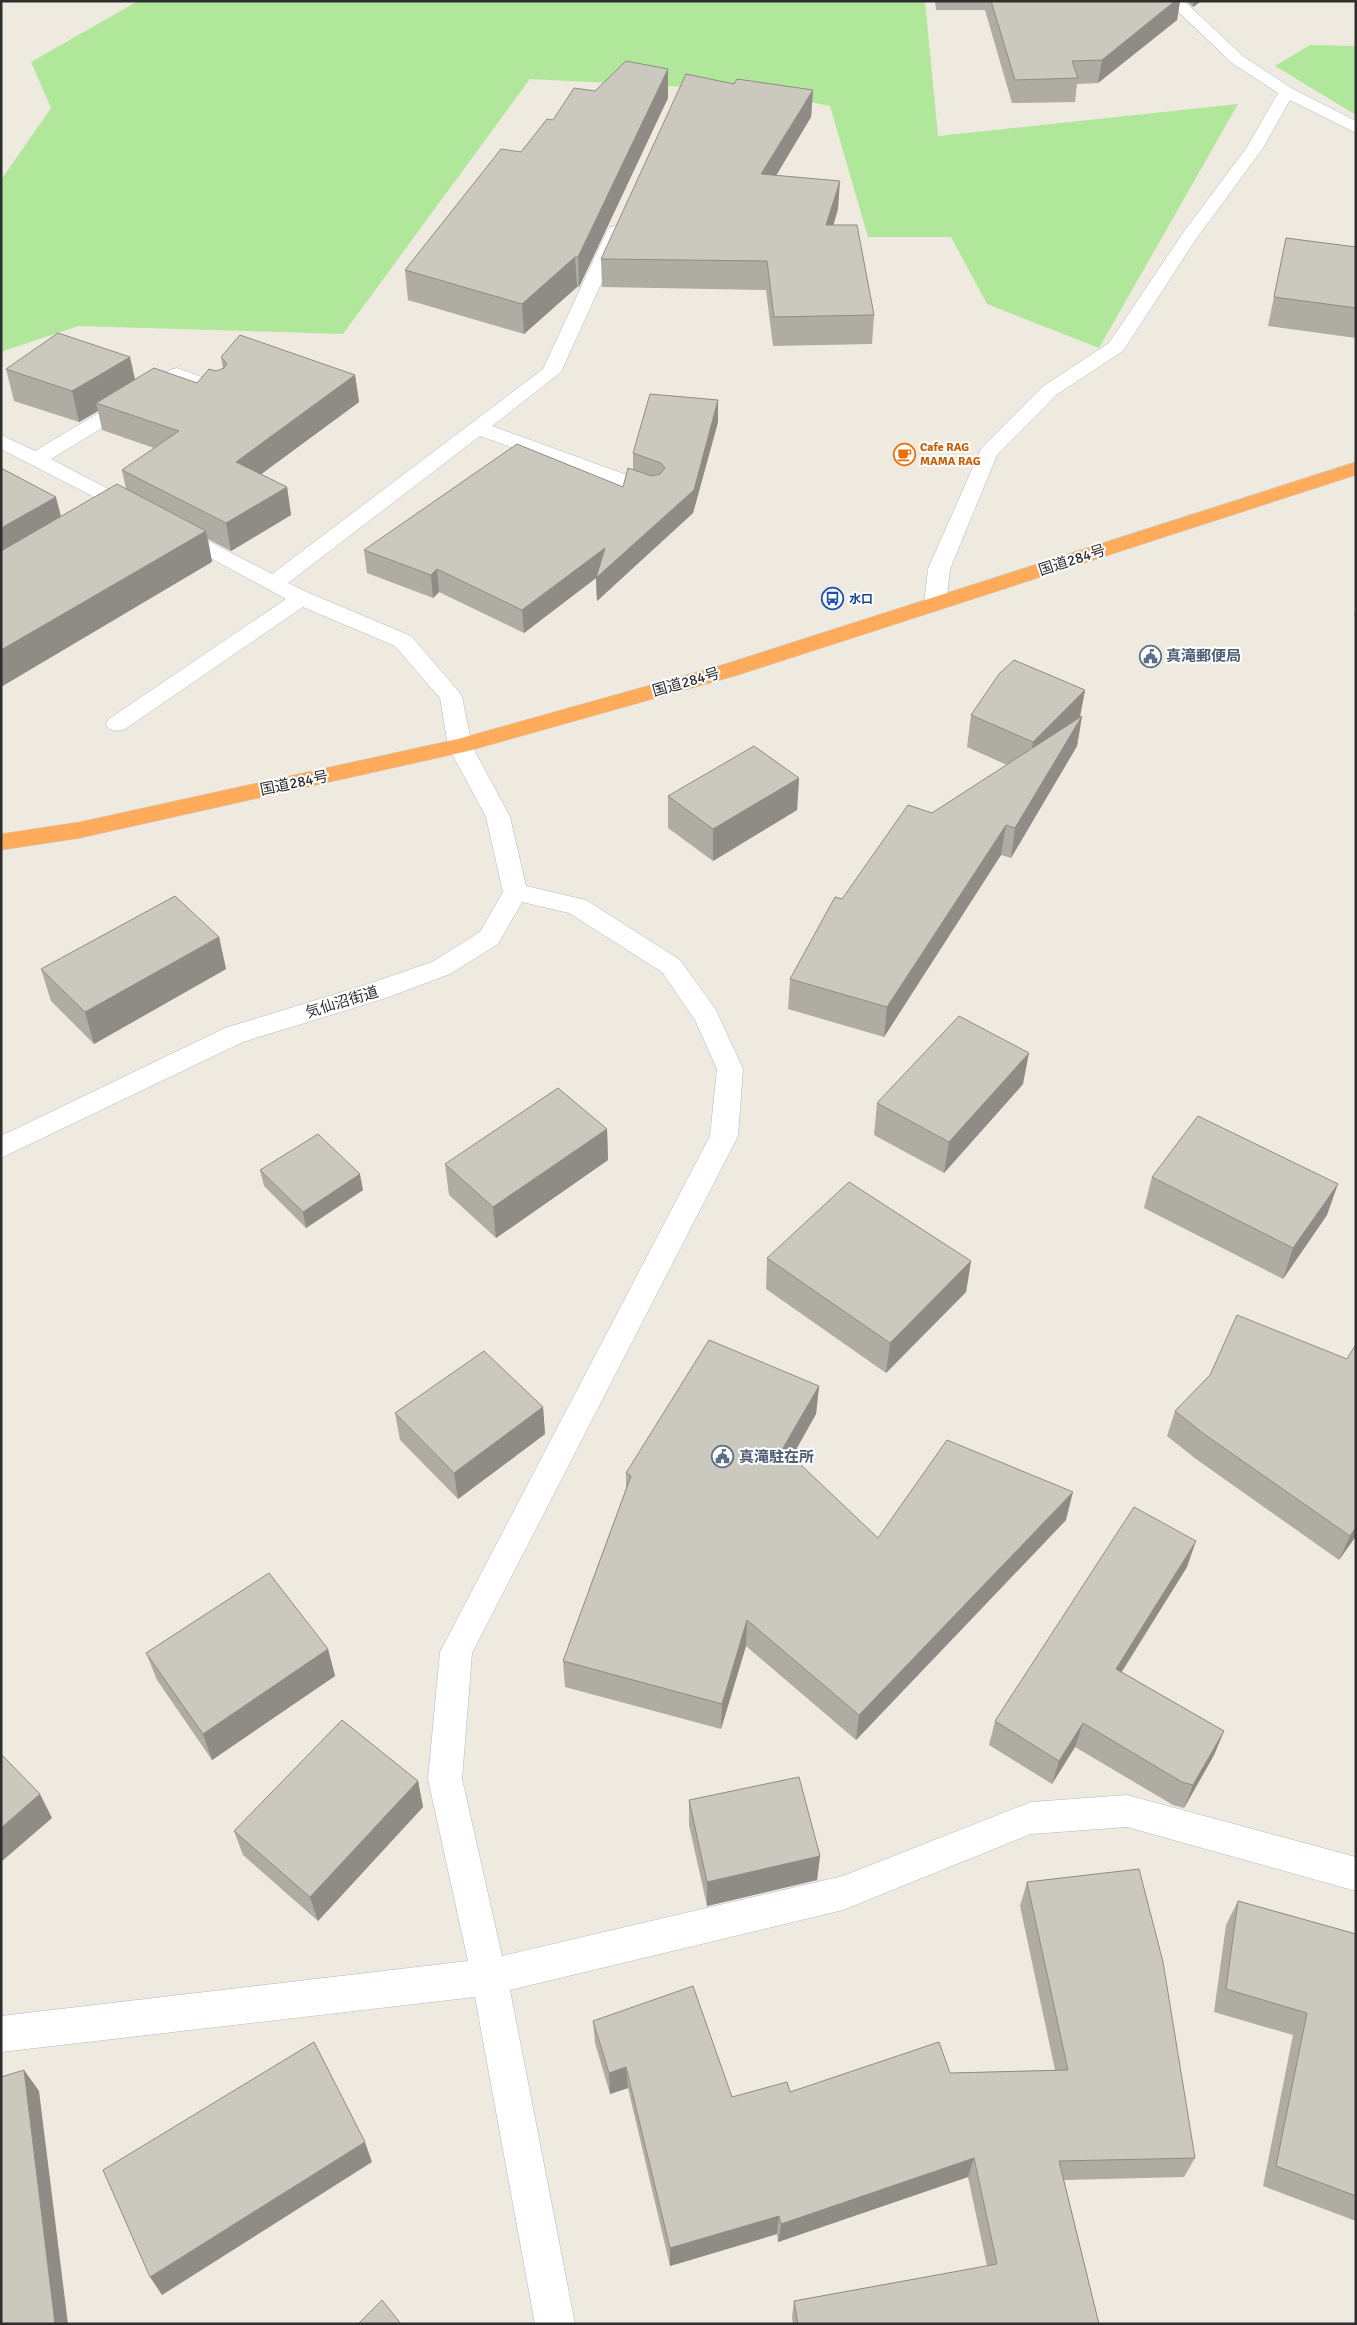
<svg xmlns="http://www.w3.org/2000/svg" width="1357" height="2325" font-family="Signika,'Noto Sans JP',sans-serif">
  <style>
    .green { fill: #b1e79b }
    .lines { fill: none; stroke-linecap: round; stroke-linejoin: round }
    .minor-casing { stroke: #b4b6c1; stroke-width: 1 }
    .highway-casing { stroke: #c9c9c9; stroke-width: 1 }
    .minor { fill: #fff; fill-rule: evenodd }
    .highway { fill: #ffab5c; fill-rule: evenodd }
    .wall { fill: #afaca3 }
    .shaded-wall { fill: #8e8c85 }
    .building { fill: #cbc8be; stroke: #8e8c85 }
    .labels { text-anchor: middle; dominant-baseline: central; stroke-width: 4; stroke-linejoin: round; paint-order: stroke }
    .far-food-label { font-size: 12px; font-weight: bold; fill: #c56008; stroke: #fff; text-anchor: start }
    .far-transit-label { font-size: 12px; font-weight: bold; fill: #164399; stroke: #fff; text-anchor: start }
    .street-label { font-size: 15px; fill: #2e2e2e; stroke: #fff }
    .service-label { font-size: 15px; font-weight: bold; fill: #4e5e75; stroke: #fff; text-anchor: start }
  </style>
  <rect width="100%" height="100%" fill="#efeae0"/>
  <path class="green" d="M138 1H925L938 136 1238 104 1099 348 987 304 951 237H868L830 106 747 90 530 79 343 334 78 326 1 352V180L51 108 31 62Z
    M1310 45 1356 46V115L1275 66Z"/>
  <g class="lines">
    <defs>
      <path id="minor" d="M1167 1H1184L1244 57 1293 89 1356 121V133L1290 100 1263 148 1196 239 1123 351 1056 395 997 455 950 569 946 604 943 609 935 611 927 609 924 604 928 569 981 449 1042 387 1109 343 1183 233 1247 147 1278 93 1232 63Z
        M616 226 622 227 625 231 561 372 492 426 660 487 663 491 660 495 653 497 646 495 480 436 288 583 309 593 411 636 459 692 462 697 472 746 510 817 526 886 586 900 680 960 716 1010 743 1069 738 1136 472 1653 462 1779 502 1956 843 1876 1031 1802 1127 1795 1356 1857V1891L1127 1827 1031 1834 843 1910 510 1990 575 2324H535L475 1997 1 2052V2016L468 1961 428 1779 440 1652 710 1136 717 1069 695 1020 662 972 569 913 522 902 498 944 450 974 386 998 243 1042 1 1158V1136L225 1028 368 984 432 962 480 932 503 892 486 817 448 746 440 698 395 646 303 607 125 729 117 731 109 729 106 724 109 719 286 599 170 536 167 532 170 528 177 526 184 528 272 574 543 369 607 231 610 227Z
        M177 368 227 386 230 390 227 394 220 396 179 381 51 459 141 506 144 510 141 514 134 516 127 514 1 449V435L35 451 170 370Z"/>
      <path id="highway" d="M1356 462V475L738 675 468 751 80 838 1 850V834L80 822 458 739 722 665Z"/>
    </defs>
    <use href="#minor" class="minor-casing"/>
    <use href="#highway" class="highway-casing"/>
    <use href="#minor" class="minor"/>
    <use href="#highway" class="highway"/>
  </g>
  <path class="wall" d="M935 1H1180L1177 20 1098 83 1077 84 1075 102 1012 103 985 10H936Z
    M1186 1H1201L1193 7Z
    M668 69V98L579 287H577L524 334 408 300 405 270 553 120 595 91Z
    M734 84 813 90 811 117 776 176 838 209 833 225 874 315 872 344 773 346 766 290 602 287 601 259Z
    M1286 238 1356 247V338L1268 326Z
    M221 357 355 375 359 402 261 474 287 487 291 515 231 551 208 539 212 562 61 516 126 489 122 470 154 448 102 430 98 411 79 422 14 401 6 369 135 380 197 383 216 371 223 369Z
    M718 422 693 513 597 601 596 578 524 633 439 592 433 598 367 573 364 550 623 487 633 470V453Z
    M1356 608V617L1354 615Z
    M1085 690 1080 718 1082 716 1077 746 1011 858 1001 855 884 1037 788 1009 790 979 842 899 932 813 1007 765 967 747 971 715Z
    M799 778 797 810 713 861 668 828V796Z
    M219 937 226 969 94 1044 51 1001 41 969Z
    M1023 1084 944 1173 874 1135 877 1103Z
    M607 1129 608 1160 496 1238 449 1195 445 1164Z
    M260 1170 363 1190 306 1228 264 1186Z
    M1152 1177 1327 1215 1283 1279 1144 1208Z
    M767 1258 971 1261 966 1292 886 1373 766 1289Z
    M1356 1344V1536L1339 1560 1196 1459 1167 1436 1175 1411 1347 1359Z
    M819 1386 816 1414 792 1457 878 1538 1066 1520 856 1740 746 1646 721 1729 565 1687 563 1661 626 1489V1473Z
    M543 1407 545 1434 458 1499 400 1440 395 1413Z
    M1187 1567 1122 1672 1224 1731 1214 1755 1184 1808 1173 1805 1075 1747 1052 1784 989 1745 995 1721Z
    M328 1649 335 1676 212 1760 157 1680 146 1653Z
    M418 1781 423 1807 318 1921 243 1855 234 1831Z
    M689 1800 820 1856 817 1880 707 1906 689 1825Z
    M1027 1882 1195 2158 1184 2177 1064 2180 1099 2324H793L792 2317 794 2301 987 2266 968 2177 778 2242 777 2234 670 2266 628 2088 610 2094 595 2043 593 2021 732 2097 790 2092 950 2073 1055 2070 1020 1906Z
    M1238 1901 1356 1934V2221L1263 2186 1293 2035 1214 2012 1226 1925Z"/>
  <path class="shaded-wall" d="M1175 1H1180L1177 20 1098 83 1102 60Z
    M1194 1H1201L1193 7Z
    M668 69V98L579 287 578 257Z
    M813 90 811 117 760 202 761 174Z
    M840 181 838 209 825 254 826 225Z
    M575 257 577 287 524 334 522 304Z
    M130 357 137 388 96 403 98 411 79 422 72 391Z
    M355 375 359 402 241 489 236 462Z
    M718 400V422L693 513 597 601 596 578 524 633 522 610 605 548Z
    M287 487 291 515 231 551 226 523Z
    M56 497 64 528 1 565V528Z
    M206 531 212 562 1 687V650Z
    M437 569 439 592 433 598 431 575Z
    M1085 690 1079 721 1082 716 1077 746 1011 858 1015 828 1028 774 1033 742Z
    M799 778 797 810 713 861V829Z
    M1006 825 1001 855 884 1037 887 1007Z
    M219 937 226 969 94 1044 85 1012Z
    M1029 1053 1023 1084 944 1173 949 1142Z
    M607 1129 608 1160 496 1238 493 1207Z
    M360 1174 363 1190 306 1228 303 1212Z
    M1338 1184 1327 1215 1283 1279 1293 1248Z
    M971 1261 966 1292 886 1373 890 1343Z
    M819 1386 816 1414 781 1476 783 1448Z
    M543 1407 545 1434 458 1499 454 1473Z
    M1073 1492 1066 1520 856 1740 859 1715Z
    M1356 1527V1536L1339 1560 1350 1536Z
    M1196 1541 1187 1567 1108 1693 1116 1669Z
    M747 1620 746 1646 721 1729 722 1704Z
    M328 1649 335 1676 212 1760 203 1734Z
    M1083 1723 1075 1747 1052 1784 1059 1761Z
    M1224 1731 1214 1755 1184 1808 1193 1785Z
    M418 1781 423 1807 318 1921 310 1897Z
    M40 1794 52 1818 1 1862V1828Z
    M820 1856 817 1880 707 1906V1882Z
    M626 2067 628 2088 610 2094 609 2073Z
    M24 2070 39 2091 68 2324H55Z
    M365 2142 372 2162 162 2295 150 2277Z
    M974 2158 968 2177 778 2242 781 2224Z
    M779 2216 777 2234 670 2266V2248Z"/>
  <path class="building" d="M991 1H1175L1102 60 1072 61 1078 78 1015 80Z
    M626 61 668 69 578 257H575L522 304 405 270 501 149 521 152 547 119 553 120 574 88 595 91Z
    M686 74 734 84 737 79 813 90 761 174 840 181 826 225H857L874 315 774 317 767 261 601 259Z
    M1286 238 1356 247V308L1274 297Z
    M58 333 130 357 72 391 6 369Z
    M240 335 355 375 236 462 287 487 226 523 122 470 179 431 96 403 154 368 197 383 209 369 216 371 224 368 227 363 221 357Z
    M650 394 718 400 694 490 596 578 605 548 522 610 437 569 431 575 364 550 517 444 623 487 628 468 652 476 660 474 665 468 661 463 633 453Z
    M1 468 56 497 1 528Z
    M117 484 206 531 1 650V551Z
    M1014 660 1085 690 1033 742 971 715 999 674Z
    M1082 716 1015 828 1006 825 887 1007 790 979 835 897 842 899 908 805 932 813Z
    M754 746 799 778 713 829 668 796Z
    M175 896 219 937 85 1012 41 969Z
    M959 1016 1029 1053 949 1142 877 1103Z
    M558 1088 607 1129 493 1207 445 1164Z
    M1198 1116 1338 1184 1293 1248 1152 1177Z
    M318 1134 360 1174 303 1212 260 1170Z
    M849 1182 971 1261 890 1343 767 1258Z
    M1237 1315 1347 1359 1356 1344V1527L1350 1536 1204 1434 1175 1411 1210 1375Z
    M709 1340 819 1386 783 1448 878 1538 947 1440 1073 1492 859 1715 747 1620 722 1704 563 1661 631 1476 626 1473Z
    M484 1351 543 1407 454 1473 395 1413Z
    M1134 1507 1196 1541 1116 1669 1224 1731 1193 1785 1182 1782 1083 1723 1059 1761 995 1721Z
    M269 1573 328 1649 203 1734 146 1653Z
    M342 1720 418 1781 310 1897 234 1831Z
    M1 1754 40 1794 1 1828Z
    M799 1777 820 1856 707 1882 689 1800Z
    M1139 1869 1163 1962 1195 2158 1059 2161 1099 2324H798L794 2301 997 2264 974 2158 781 2224 779 2216 670 2248 626 2067 609 2073 593 2021 693 1986 732 2097 787 2082 790 2092 939 2042 950 2073 1068 2070 1027 1882Z
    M1238 1901 1356 1934V2196L1276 2166 1307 2013 1226 1989Z
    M314 2042 365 2142 150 2277 103 2170Z
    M24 2070 55 2324H1V2077Z
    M382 2300 401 2324H358Z"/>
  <defs>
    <symbol id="cafe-ring" viewBox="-11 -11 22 22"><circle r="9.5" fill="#fff" stroke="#e8710a" stroke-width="1.5"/><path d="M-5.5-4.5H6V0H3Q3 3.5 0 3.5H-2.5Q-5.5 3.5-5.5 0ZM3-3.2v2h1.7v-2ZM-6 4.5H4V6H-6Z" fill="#e8710a"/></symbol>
    <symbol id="bus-ring" viewBox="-11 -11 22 22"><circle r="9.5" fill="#fff" stroke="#1a4fb4" stroke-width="1.5"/><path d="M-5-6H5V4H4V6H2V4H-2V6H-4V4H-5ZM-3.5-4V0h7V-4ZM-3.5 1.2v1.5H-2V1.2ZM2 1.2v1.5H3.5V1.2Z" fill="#1a4fb4"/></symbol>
    <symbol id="civic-ring" viewBox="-11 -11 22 22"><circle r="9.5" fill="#fff" stroke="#5c6f8a" stroke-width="1.5"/><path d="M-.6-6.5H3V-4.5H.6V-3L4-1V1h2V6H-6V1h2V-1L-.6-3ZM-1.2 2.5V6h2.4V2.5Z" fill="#5c6f8a"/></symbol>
  </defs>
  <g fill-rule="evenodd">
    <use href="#cafe-ring" x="892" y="442" width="25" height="25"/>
    <use href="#bus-ring" x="820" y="586" width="25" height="25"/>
    <use href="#civic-ring" x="1138" y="644" width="25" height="25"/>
    <use href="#civic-ring" x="710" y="1444" width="25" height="25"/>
  </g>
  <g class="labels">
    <g class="far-food-label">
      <text x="920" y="447">Cafe RAG<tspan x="920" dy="14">MAMA RAG</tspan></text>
    </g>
    <g class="far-transit-label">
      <text x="849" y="599">水口</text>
    </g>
    <g class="street-label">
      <text transform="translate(1072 560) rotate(-18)">国道284号</text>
      <text transform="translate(686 682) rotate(-16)">国道284号</text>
      <text transform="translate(294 783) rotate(-12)">国道284号</text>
      <text transform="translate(342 1002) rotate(-17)">気仙沼街道</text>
    </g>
    <g class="service-label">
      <text x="1166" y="656">真滝郵便局</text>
      <text x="739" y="1457">真滝駐在所</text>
    </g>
  </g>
  <rect width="1357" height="2325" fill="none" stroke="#2e2e2e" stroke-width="5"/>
</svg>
